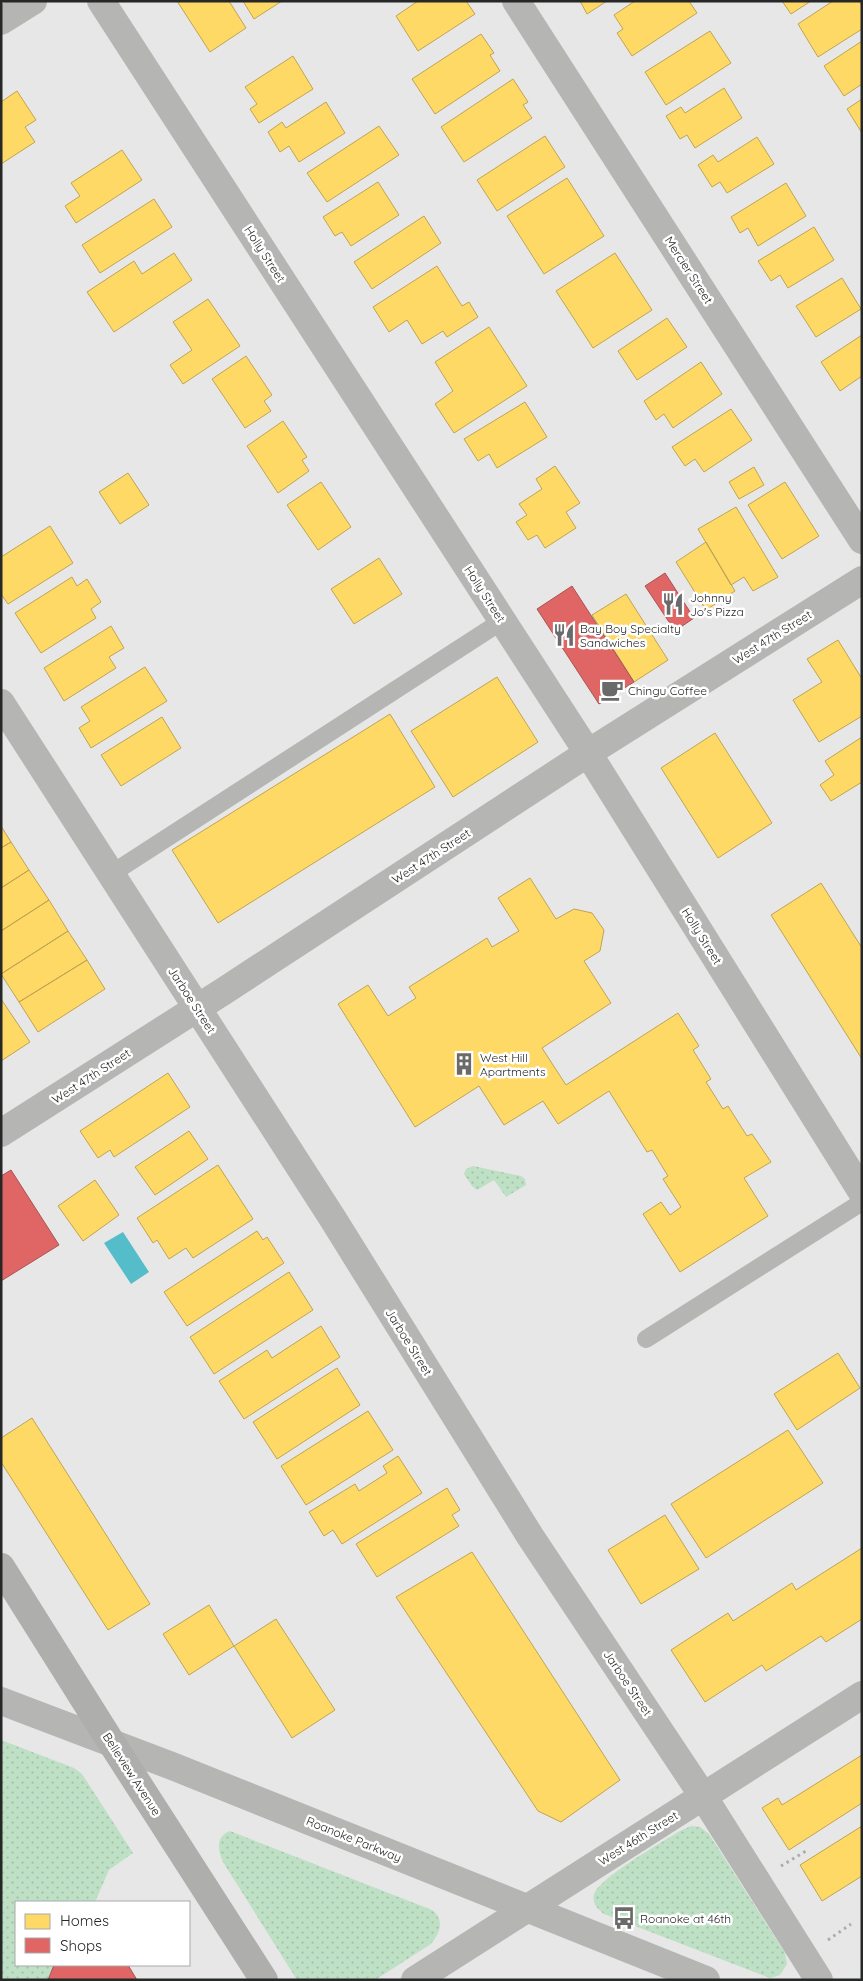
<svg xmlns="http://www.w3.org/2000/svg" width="863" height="1981" font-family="Quicksand,sans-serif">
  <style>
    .grass { fill: url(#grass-dots) }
    .water { fill: #55bdca }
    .homes { fill: #ffd966; stroke: #bea453 }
    .shops { fill: #e06666; stroke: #a85353 }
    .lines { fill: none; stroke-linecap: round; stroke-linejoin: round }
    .path { stroke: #aaabaa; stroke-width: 3; stroke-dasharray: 2.5 4; stroke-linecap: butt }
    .service { stroke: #b5b5b4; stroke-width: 18 }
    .minor { stroke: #b5b5b4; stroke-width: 28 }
    .tertiary { stroke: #b5b5b4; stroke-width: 28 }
    .primary { stroke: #aeaead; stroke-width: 28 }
    .labels { text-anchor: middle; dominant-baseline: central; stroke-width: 5; stroke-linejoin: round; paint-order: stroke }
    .street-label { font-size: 12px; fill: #262727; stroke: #fff }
    .poi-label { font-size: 12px; fill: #262727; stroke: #fff; text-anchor: start }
  </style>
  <defs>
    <pattern id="grass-dots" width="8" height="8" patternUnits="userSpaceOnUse" patternTransform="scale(1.25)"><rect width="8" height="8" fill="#bee0c5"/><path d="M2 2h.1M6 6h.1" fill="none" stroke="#a3c0a9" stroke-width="1.8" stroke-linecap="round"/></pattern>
  </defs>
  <rect width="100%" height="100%" fill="#e7e7e7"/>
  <path class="grass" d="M473 1166 521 1176 525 1179 526 1185 506 1197 494 1180 477 1190 472 1186 464 1174 466 1169Z
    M1 1740 74 1768 82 1774 133 1853 109 1870 95 1902H16V1965H54L48 1980H1Z
    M691 1826 700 1827 709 1834 785 1953 787 1964 780 1975 770 1978 604 1914C598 1909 592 1904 594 1895 597 1879 664 1841 680 1831Z
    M230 1831 432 1910C445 1920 440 1933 431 1944L375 1980H297L223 1862C218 1850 215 1837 230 1831Z"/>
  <path class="water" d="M123 1232 149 1272 131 1284 104 1243Z"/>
  <path class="homes" d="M177 1H229L246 28 210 52Z
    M243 1H282L254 19Z
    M418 1H466L475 14 418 51 396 16Z
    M580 1H607L587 14Z
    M635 1H689L697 13 632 56 617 33 623 29 614 15Z
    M782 1H811L791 14Z
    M833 1H859L862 6V29L818 57 798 24Z
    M710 31 731 63 666 105 645 72Z
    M481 34 494 53 490 55 500 71 435 114 412 79Z
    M862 41V84L844 96 824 66Z
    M293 56 313 89 259 123 250 109 257 104 245 87Z
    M513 79 528 102 523 105 532 118 464 162 441 127Z
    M724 88 742 118 695 148 687 135 680 139 666 116 681 107 685 113Z
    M17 91 36 120 25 127 35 142 1 164V102Z
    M862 99V133L847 109Z
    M326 102 345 133 299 162 289 146 280 152 268 132 282 122 286 128Z
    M379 126 399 155 327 202 307 173Z
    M545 136 565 167 497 211 477 180Z
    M757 137 774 164 727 193 720 182 712 187 698 165 713 155 718 162Z
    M122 150 142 180 76 223 65 206 80 196 71 183Z
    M567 178 604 236 544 274 507 216Z
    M378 182 399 215 351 246 342 232 335 236 323 217Z
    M786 183 806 216 758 246 748 228 740 233 731 217Z
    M154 199 172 227 100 273 82 245Z
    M424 216 441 243 372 289 354 262Z
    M814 227 834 260 788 288 780 275 771 281 758 261Z
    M174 253 192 280 114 332 87 292 134 261 142 274Z
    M615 253 652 310 593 348 556 291Z
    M437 266 462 306 469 302 478 317 447 337 443 331 422 344 407 320 389 332 373 307Z
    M842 278 861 309 816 337 796 306Z
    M208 299 240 346 183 384 170 365 192 350 173 322Z
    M667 318 687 347 637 380 618 351Z
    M489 327 527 386 454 433 435 404 453 391 435 362Z
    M862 335V376L840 391 821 362Z
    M246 356 272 395 264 401 271 411 245 428 212 379Z
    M701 362 722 394 673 428 664 414 656 420 644 401Z
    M525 402 547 437 497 468 489 454 478 461 464 439Z
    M731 409 752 440 704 472 695 459 685 466 672 447Z
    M283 421 307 457 302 460 309 471 278 493 247 446Z
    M555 466 580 503 566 512 576 528 545 548 537 535 528 540 516 522 527 515 519 504 542 489 536 479Z
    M754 467 764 485 739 499 729 482Z
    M128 473 149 505 120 524 99 492Z
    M321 482 351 527 318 550 287 505Z
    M785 482 819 536 782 559 748 505Z
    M736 507 778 577 753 591 744 577 731 585 698 529Z
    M50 526 73 563 8 604 1 594V557Z
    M706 542 735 591 706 610 676 562Z
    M379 558 402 594 354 624 331 589Z
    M72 577 77 586 87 579 101 602 91 609 96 618 41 653 15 613Z
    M626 594 668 660 634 682 592 615Z
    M111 626 124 648 109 657 116 668 64 701 44 668Z
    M838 640 862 679V716L819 742 793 700 822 682 807 659Z
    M145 667 167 701 91 748 79 728 90 721 81 707Z
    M497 677 538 742 453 797 411 731Z
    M390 714 435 787 218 923 172 850Z
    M162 717 181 748 121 786 101 755Z
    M715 733 772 823 718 858 661 768Z
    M862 737V782L831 801 820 785 834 775 825 761Z
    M1 826 11 842 1 848Z
    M11 842 29 870 1 888V848Z
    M29 870 49 900 1 931V888Z
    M530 878 556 919 574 909 592 913 604 930 600 951 584 961 611 1003 542 1048 566 1085 678 1013 699 1046 693 1050 711 1079 706 1082 723 1109 728 1106 747 1136 752 1134 771 1162 744 1178 768 1216 680 1272 643 1214 661 1202 670 1215 681 1207 663 1179 668 1176 652 1150 647 1152 609 1091 558 1124 543 1101 504 1125 479 1086 415 1127 338 1004 368 985 388 1016 416 998 409 987 487 938 492 947 519 931 498 898Z
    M821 883 862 948V1059L771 915Z
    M49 900 68 931 1 974V931Z
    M68 931 87 960 19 1002 1 974Z
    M87 960 105 989 38 1032 19 1002Z
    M1 999 30 1042 1 1061Z
    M168 1073 190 1107 114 1157 110 1150 98 1158 80 1131Z
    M189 1131 208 1159 155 1195 135 1167Z
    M218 1165 253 1219 193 1258 186 1248 169 1259 157 1240 153 1243 137 1218Z
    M95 1180 119 1215 83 1241 58 1206Z
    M257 1231 263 1240 267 1237 284 1263 187 1326 164 1292Z
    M289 1272 313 1310 214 1374 190 1337Z
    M321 1326 340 1357 244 1419 219 1381 267 1350 272 1358Z
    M838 1353 860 1388 797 1430 774 1394Z
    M337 1368 360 1405 277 1459 253 1422Z
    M368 1411 393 1450 306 1505 281 1466Z
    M32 1418 150 1604 108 1630 1 1462V1438Z
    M788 1430 823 1483 706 1558 671 1504Z
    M398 1456 422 1493 342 1544 333 1530 324 1536 309 1512 355 1484 359 1491 387 1473 383 1466Z
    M447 1488 460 1510 452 1515 459 1526 377 1577 356 1544Z
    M665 1515 699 1569 641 1604 608 1550Z
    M862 1548V1619L826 1642 821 1636 766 1671 762 1665 705 1702 671 1650 728 1613 733 1621 792 1583 796 1590Z
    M472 1552 620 1780 561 1822 538 1811 396 1597Z
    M209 1605 234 1646 189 1675 163 1634Z
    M276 1619 335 1710 292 1738 234 1646Z
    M862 1755V1803L789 1850 762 1808 778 1798 782 1805Z
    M862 1826V1876L822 1901 800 1865Z"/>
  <path class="shops" d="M665 573 694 618 675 631 645 586Z
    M572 586 634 682 599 704 537 609Z
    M11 1170 59 1245 1 1281V1176Z
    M54 1965H128L137 1980H48Z"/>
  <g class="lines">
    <path class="path" d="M781 1866 806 1851
      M828 1940 851 1924"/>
    <path class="service" d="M111 874 502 621
      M646 1339 862 1202"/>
    <path class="minor" d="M101 1 588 753 862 1192
      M516 1 862 540
      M1 21 33 1
      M1 703 333 1219 530 1536 703 1796 819 1980
      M1 1133 224 991 588 753 862 580
      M415 1980 862 1695"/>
    <path class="tertiary" d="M1 1701 172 1766 706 1980"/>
    <path class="primary" d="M1 1567 111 1742 264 1980"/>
  </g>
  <defs>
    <symbol id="restaurant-bare" viewBox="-9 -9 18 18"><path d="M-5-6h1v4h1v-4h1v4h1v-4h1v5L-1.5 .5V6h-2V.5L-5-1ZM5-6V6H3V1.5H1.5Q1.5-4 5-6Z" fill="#6a6a6a" stroke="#fff" stroke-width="2.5" paint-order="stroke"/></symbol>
    <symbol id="cafe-bare" viewBox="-9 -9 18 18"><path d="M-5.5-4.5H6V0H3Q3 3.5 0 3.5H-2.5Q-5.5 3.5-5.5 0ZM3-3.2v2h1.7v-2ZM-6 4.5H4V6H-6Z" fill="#6a6a6a" stroke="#fff" stroke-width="2.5" paint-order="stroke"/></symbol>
    <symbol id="building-bare" viewBox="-9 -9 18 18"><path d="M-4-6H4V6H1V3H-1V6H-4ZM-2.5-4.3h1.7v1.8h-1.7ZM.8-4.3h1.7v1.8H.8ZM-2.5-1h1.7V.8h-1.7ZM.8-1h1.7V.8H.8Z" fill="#6a6a6a" stroke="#fff" stroke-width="2.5" paint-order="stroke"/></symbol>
    <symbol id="bus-bare" viewBox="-9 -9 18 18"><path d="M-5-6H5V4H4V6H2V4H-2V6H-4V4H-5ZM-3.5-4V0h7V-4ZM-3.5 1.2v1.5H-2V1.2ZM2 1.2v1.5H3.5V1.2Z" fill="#6a6a6a" stroke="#fff" stroke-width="2.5" paint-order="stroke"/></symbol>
  </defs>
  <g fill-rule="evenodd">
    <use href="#restaurant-bare" x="657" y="588" width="32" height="32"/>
    <use href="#restaurant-bare" x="548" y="619" width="32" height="32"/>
    <use href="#cafe-bare" x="596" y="674" width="32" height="32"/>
    <use href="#building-bare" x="448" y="1048" width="32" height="32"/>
    <use href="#bus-bare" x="608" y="1902" width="32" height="32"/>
  </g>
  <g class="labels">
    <g class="street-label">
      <text transform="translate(265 254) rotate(57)">Holly Street</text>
      <text transform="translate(689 270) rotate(57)">Mercier Street</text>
      <text transform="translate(485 594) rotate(57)">Holly Street</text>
      <text transform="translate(772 637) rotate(-32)">West 47th Street</text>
      <text transform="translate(431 856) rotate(-33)">West 47th Street</text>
      <text transform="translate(702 936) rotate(58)">Holly Street</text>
      <text transform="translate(192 1000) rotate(57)">Jarboe Street</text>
      <text transform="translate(91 1076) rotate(-33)">West 47th Street</text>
      <text transform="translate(409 1342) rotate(58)">Jarboe Street</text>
      <text transform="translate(628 1683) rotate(56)">Jarboe Street</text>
      <text transform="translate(132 1774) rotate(57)">Belleview Avenue</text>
      <text transform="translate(638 1838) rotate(-32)">West 46th Street</text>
      <text transform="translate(354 1839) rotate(22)">Roanoke Parkway</text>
    </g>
    <g class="poi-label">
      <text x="690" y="597">Johnny<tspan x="690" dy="14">Jo's Pizza</tspan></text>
      <text x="580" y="628">Bay Boy Specialty<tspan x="580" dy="14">Sandwiches</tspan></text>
      <text x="628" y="690">Chingu Coffee</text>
      <text x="480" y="1057">West Hill<tspan x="480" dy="14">Apartments</tspan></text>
      <text x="640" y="1918">Roanoke at 46th</text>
    </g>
  </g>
  <rect width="863" height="1981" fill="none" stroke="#262727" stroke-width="5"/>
  <rect x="15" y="1901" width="175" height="65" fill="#ffffff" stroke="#a8a9a9"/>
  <rect x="25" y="1914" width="25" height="15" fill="#ffd966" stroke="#a8a9a9"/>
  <text x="60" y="1926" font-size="15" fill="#262727">Homes</text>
  <rect x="25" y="1938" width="25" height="15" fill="#e06666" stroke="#a8a9a9"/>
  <text x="60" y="1951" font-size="15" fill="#262727">Shops</text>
</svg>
